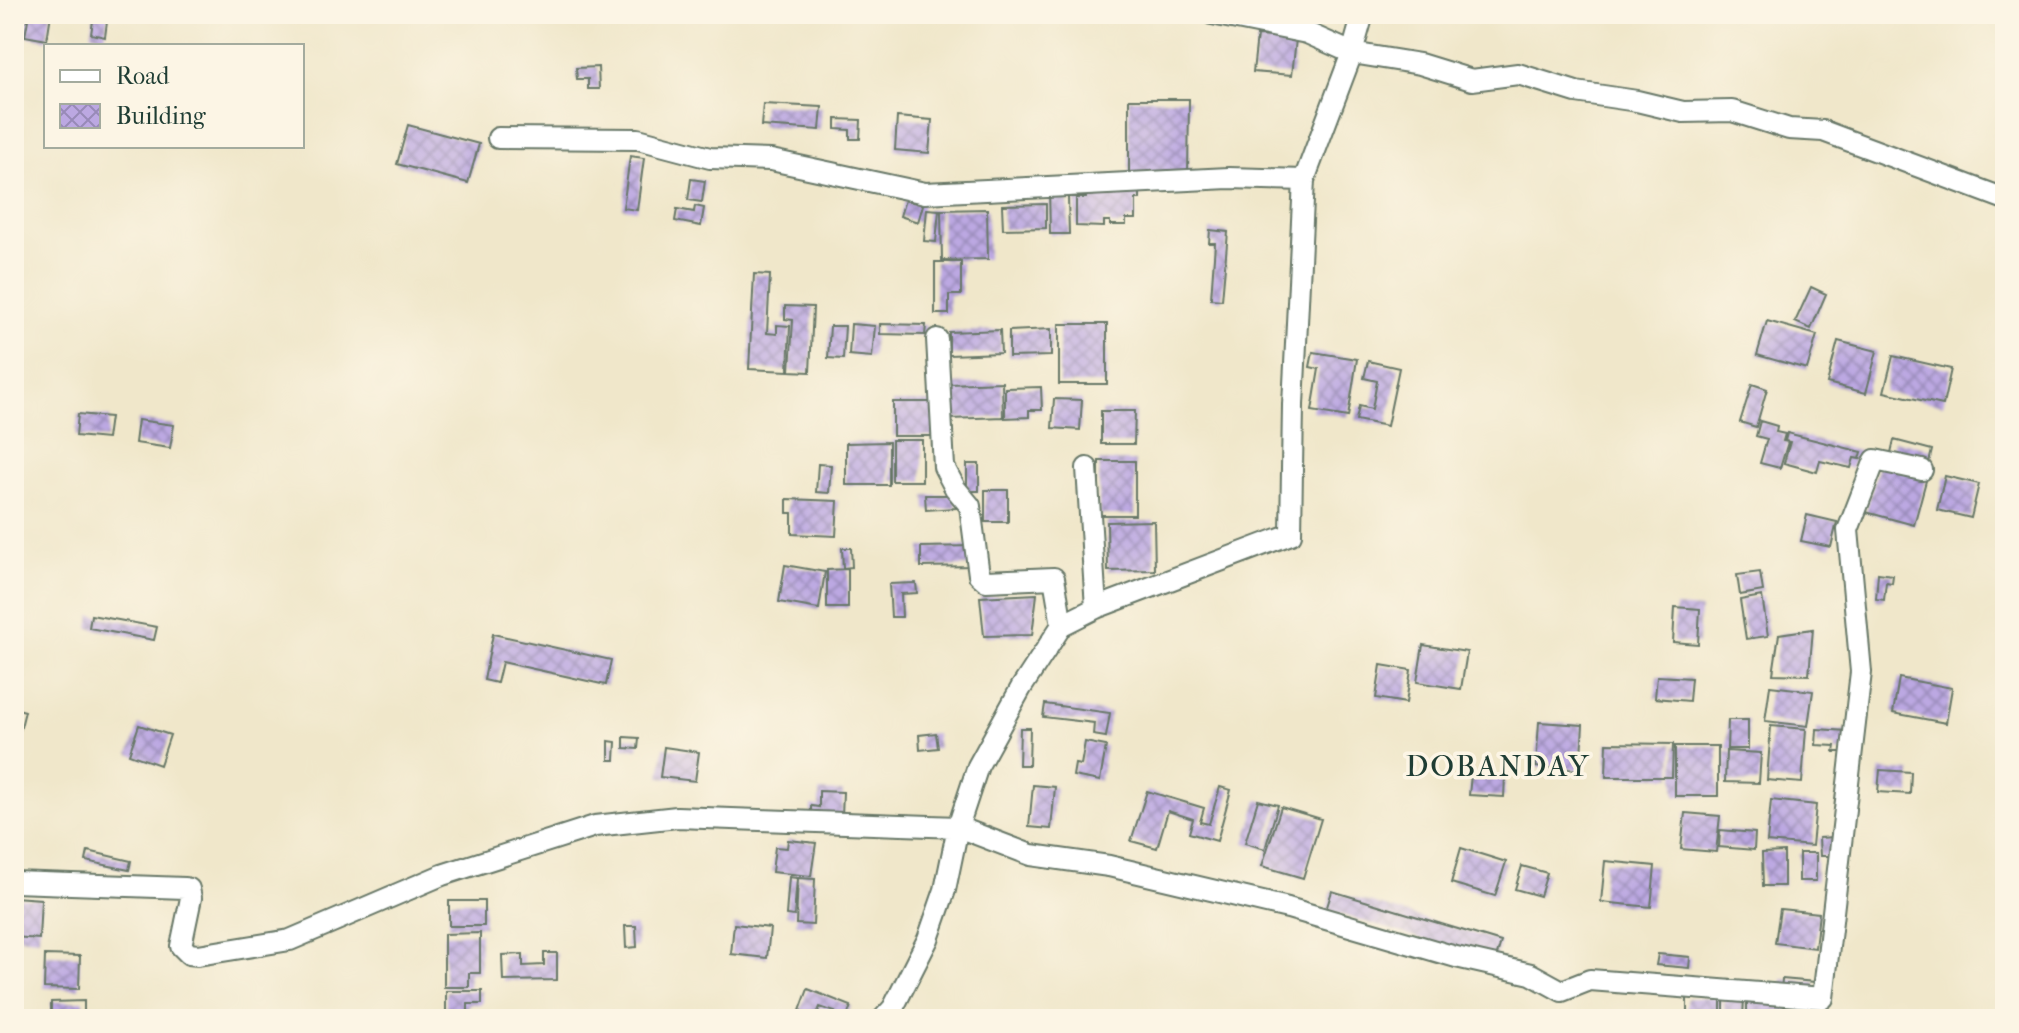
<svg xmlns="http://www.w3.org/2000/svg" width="2019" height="1033" font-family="'IM FELL French Canon',serif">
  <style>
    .building { fill: url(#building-cross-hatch) }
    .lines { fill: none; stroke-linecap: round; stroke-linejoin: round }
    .minor-casing { stroke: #687868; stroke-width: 24 }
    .minor { stroke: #fff; stroke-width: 20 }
    .labels { text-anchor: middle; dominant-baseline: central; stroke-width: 7; stroke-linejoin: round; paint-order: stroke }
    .quarter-label { font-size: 30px; letter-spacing: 2px; fill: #1f3d34; stroke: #fcf5e5 }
  </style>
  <defs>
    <pattern id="building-cross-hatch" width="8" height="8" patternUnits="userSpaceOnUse" patternTransform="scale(2)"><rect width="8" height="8" fill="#bca8e2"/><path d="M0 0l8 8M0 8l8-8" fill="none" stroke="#988ab8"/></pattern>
  </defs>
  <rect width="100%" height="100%" fill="#fcf5e5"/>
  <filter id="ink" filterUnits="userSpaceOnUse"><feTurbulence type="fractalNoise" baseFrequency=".0125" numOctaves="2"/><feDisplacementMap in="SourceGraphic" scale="16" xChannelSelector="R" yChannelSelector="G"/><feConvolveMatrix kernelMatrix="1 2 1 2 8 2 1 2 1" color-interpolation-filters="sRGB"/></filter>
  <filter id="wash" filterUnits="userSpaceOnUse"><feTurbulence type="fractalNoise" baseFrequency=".006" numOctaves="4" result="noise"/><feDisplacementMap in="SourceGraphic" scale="32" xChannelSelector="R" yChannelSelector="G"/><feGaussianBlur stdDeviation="1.8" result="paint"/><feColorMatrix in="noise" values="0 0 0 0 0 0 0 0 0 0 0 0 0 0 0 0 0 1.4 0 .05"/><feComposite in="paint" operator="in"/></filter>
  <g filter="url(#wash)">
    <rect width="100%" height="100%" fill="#f0e7ca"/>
    <g id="blocks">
      <path class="building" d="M29 14H51L47 40 25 36Z
        M94 14H108L105 37 91 34Z
        M1257 36 1296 39 1292 75 1253 72Z
        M598 67 599 89H588V79H577L576 68Z
        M1129 99H1189L1188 176H1129Z
        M763 104 822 107 820 130 761 126Z
        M897 117 932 120 929 153 895 150Z
        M836 119 861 120 860 139H850V130L836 129Z
        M408 125 479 144 468 183 397 164Z
        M630 156 644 158 637 210 623 208Z
        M691 179 705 181 702 202 688 200Z
        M1081 187V196L1068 197 1069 234H1050L1049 188Z
        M1087 190 1140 191V199H1136V219H1126V225H1110V221H1104V227L1076 226V198H1086Z
        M905 200 923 205 918 222 900 216Z
        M1046 204V228L1003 229 1002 205Z
        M695 206 704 208 701 226 675 221 677 209 694 212Z
        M927 209 939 210 936 242 924 241Z
        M987 209 988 259 942 260 941 210Z
        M1210 230 1228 232 1222 300 1211 299 1215 243H1209Z
        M935 262H961V295H949V314H935Z
        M754 274 770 275 767 333 777 334V325L790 326 788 371 749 369Z
        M1811 287 1826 294 1811 329 1795 322Z
        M785 306 813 307 810 372 790 371 793 320 785 319Z
        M1767 321 1817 335 1807 369 1757 355Z
        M851 324 875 326 872 357 849 355Z
        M880 324 926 325 925 335 880 334Z
        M1059 324H1107V384H1059Z
        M830 326H845L843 359 828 358Z
        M1051 329V356L1009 357V331Z
        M1000 330 1001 353 949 355V332Z
        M1838 341 1877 351 1866 393 1827 383Z
        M1313 352 1357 359 1348 417 1312 411 1319 369 1310 367Z
        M1893 356 1951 369 1943 405 1884 392Z
        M1368 361 1399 368 1387 426 1356 420 1359 406 1372 409 1377 381 1364 378Z
        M1002 382 1003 417 950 419 949 384Z
        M1752 384 1767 389 1756 427 1740 422Z
        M1041 387 1042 410H1029V417L1005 418V388Z
        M1054 399 1082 400 1080 430 1052 428Z
        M893 402H936V436H893Z
        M1101 411H1135L1134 444H1101Z
        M78 414 110 417 107 439 76 436Z
        M138 420 174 425 170 448 135 443Z
        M1760 421 1777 426 1776 432 1785 434 1783 441 1788 442 1780 468 1760 463 1767 439 1756 436Z
        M1787 433 1862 452 1860 459 1854 458 1851 468 1820 461 1817 472 1784 463 1790 442 1785 441Z
        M892 440H922V481H892Z
        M1894 440 1932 450 1928 467 1890 457Z
        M889 442V485H846V443Z
        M1099 461H1135V515H1099Z
        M818 464 831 465 829 493 816 492Z
        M967 464H979V491H967Z
        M1879 464 1927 477 1914 525 1866 512Z
        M1945 476 1979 484 1971 518 1937 510Z
        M985 490H1008V522H985Z
        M925 495H956V508L926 510Z
        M787 499 838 501 836 536 792 534V513H787Z
        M1807 515 1837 522 1831 547 1801 541Z
        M1154 521 1155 570 1108 571 1107 522Z
        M974 546V566L921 567V547Z
        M842 548H851L852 567 843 568Z
        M785 565 825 572 819 609 779 602Z
        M848 569V608H827V570Z
        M1760 572 1763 591 1740 595 1737 575Z
        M1878 573 1893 575 1892 583 1886 582 1884 600 1876 599Z
        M916 583 917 593 901 594 902 617H891L889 584Z
        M1037 594 1032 635 984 636 980 597Z
        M1762 596 1768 636 1746 639 1740 600Z
        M1675 607 1700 609 1698 644 1673 642Z
        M91 615 157 627 154 640 89 628Z
        M1813 629 1809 675 1773 674 1779 634Z
        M493 634 611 660 606 685 502 662 497 683 484 680Z
        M1423 645 1467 652 1461 689 1417 682Z
        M1381 665 1411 670 1406 703 1376 698Z
        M1657 676 1691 678 1689 701 1655 698Z
        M1899 678 1952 688 1946 723 1893 713Z
        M1770 686 1813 691 1808 726 1765 721Z
        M1045 704 1110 713 1106 737 1093 735 1094 723 1043 717Z
        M14 708 25 711 18 739 14 738Z
        M1728 720H1748V749H1727Z
        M1539 722 1583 725 1580 770 1536 767Z
        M139 725 170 735 160 765 129 754Z
        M1771 726 1806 729 1802 783 1767 780Z
        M1020 728H1030L1029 765H1019Z
        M1817 729 1847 731 1845 752H1834L1835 746 1816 745Z
        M936 733 938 748 920 750 919 735Z
        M624 737 639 738 638 749 624 748Z
        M609 741 616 742 615 760H609Z
        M1085 742 1106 746 1100 781 1073 776 1075 764 1081 765Z
        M1607 743 1673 744 1672 777H1606Z
        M1675 746H1718V796H1675Z
        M664 747 699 752 695 781 660 777Z
        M1726 751 1761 753 1759 783 1725 782Z
        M1880 770 1911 772 1910 794 1878 792Z
        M1471 775 1505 777 1504 797 1469 795Z
        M1033 785 1055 787 1051 829 1029 827Z
        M1220 787 1231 790 1217 841 1189 833 1193 819 1168 811 1157 848 1131 841 1147 791 1204 808 1200 822 1209 824Z
        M819 791 843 792 842 816 811 815V806L819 807Z
        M1258 800 1278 805 1265 849 1245 843Z
        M1771 800 1816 805 1812 846 1767 842Z
        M1281 807 1321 819 1303 878 1262 866Z
        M1685 813 1720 816 1716 852 1681 849Z
        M1720 830 1755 833 1754 850 1719 847Z
        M1835 837V856H1820L1819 838Z
        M788 840 816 843 811 876 772 872 775 847 787 848Z
        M1461 848 1506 862 1495 896 1451 883Z
        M88 851 131 861 129 870 86 861Z
        M1784 852V886H1763L1762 853Z
        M1799 853H1816V881H1799Z
        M1605 861 1655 866 1651 907 1601 902Z
        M1522 866 1547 873 1540 896 1515 889Z
        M789 877 797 878 794 916 786 915Z
        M798 878 815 879 813 925 796 924Z
        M1332 891 1501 942 1495 961 1326 910Z
        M14 897 41 899 39 939 14 937Z
        M449 901H484V926H449Z
        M1780 909 1819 913 1815 948 1775 943Z
        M734 924 770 928 767 958 731 954Z
        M625 926H636L637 947 626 948Z
        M480 933V973H469V987H444V934Z
        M544 953H557V980L503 981 502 955 523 954V966L544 965Z
        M1658 954 1690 957 1689 968 1656 965Z
        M45 955 80 956 79 989 44 988Z
        M1782 979 1815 982 1814 993 1781 991Z
        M808 989 851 1006 846 1019H832L835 1012 820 1007 815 1019H797Z
        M446 991H482V1004H468V1019H446Z
        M1724 996 1744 997 1743 1019H1724Z
        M1687 998H1721V1018H1687Z
        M1747 999H1789V1019H1747Z
        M84 1001V1019H51V1002Z"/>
    </g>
  </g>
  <g filter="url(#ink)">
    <use href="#blocks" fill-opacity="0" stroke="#687868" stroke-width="2"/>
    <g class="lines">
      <defs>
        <path id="minor" d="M1212 14 1307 33 1352 53 1420 64 1472 80 1518 74 1576 92 1637 101 1683 112 1732 111 1789 129 1823 131 2005 199
          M498 138 638 139 710 158 771 160 925 193 1229 178 1304 180
          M937 339 944 467 955 488 970 506 979 575 986 581 1054 578 1062 625
          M1087 468 1096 608
          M14 882 185 888 189 889 191 898 181 946 189 954 198 955 290 940 442 875 595 826 677 817 958 827 1031 855 1109 866 1288 908 1456 957 1531 974 1562 991 1590 980 1823 998 1861 672 1848 530 1875 460 1922 470
          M883 1019 893 1008 928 939 945 890 958 827 978 766 1021 688 1062 625 1096 608 1291 534 1293 405 1304 180 1352 53 1363 14"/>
      </defs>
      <use href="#minor" class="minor-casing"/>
      <use href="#minor" class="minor"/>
    </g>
  </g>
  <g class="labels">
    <g class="quarter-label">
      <text x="1498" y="766">DOBANDAY</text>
    </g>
  </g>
  <rect width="2019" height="1033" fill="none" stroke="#fcf5e5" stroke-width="48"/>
  <rect x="44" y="44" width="260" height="104" fill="#fcf5e5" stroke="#a4ab9e" stroke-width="2"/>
  <rect x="60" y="70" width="40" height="12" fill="#ffffff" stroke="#a4ab9e" stroke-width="2"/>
  <text x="116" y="84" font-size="24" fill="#1f3d34">Road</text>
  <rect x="60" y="104" width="40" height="24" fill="url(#building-cross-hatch)" stroke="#a4ab9e" stroke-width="2"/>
  <text x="116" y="124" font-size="24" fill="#1f3d34">Building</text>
</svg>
